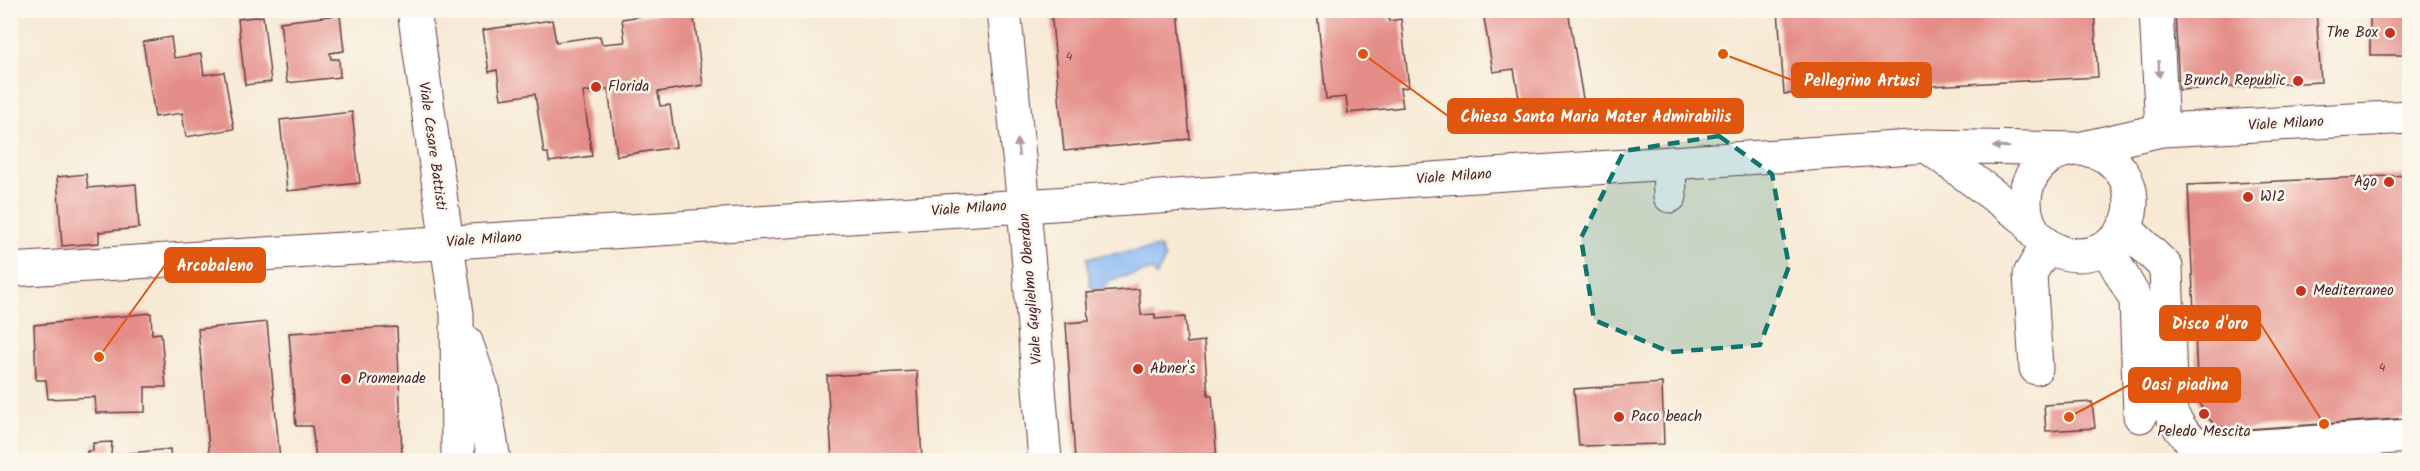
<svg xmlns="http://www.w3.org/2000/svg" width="2420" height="471" font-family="Kalam,sans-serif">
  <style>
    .water { fill: #89b9f4; stroke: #6a6c90; stroke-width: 1.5 }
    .building { fill: #e48c87 }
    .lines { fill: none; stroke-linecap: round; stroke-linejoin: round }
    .minor-casing { stroke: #643d44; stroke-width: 35 }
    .path { stroke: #643d44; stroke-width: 4; stroke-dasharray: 1.5 4.5; stroke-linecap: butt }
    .minor { stroke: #fff; stroke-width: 33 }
    .oneway { fill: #ae9aa0 }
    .marked { fill: #0f766e; fill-opacity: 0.2; stroke: #0f766e; stroke-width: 4.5; stroke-dasharray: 12 8; stroke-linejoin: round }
    .poi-dot { fill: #c8321e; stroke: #fbf7ec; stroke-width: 2 }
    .labels { text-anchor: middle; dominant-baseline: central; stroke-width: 5; stroke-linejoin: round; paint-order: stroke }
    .number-label { font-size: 12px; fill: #703a42 }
    .poi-label { font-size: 15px; fill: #4a1f2b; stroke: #fbf7ec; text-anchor: start }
    .street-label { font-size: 15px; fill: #4a1f2b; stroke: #fbf7ec }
    .leader { fill: none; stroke: #e0560e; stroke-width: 2 }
    .callout-dot { fill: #e0560e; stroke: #fbf7ec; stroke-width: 2 }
    .callout { fill: #e0560e; stroke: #e0560e; stroke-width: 2 }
    .callout-label { font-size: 16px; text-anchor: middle; font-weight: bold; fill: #fff }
  </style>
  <rect width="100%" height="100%" fill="#fbf7ec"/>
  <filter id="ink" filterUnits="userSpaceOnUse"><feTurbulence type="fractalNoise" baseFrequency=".0167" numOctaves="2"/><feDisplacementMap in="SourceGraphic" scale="12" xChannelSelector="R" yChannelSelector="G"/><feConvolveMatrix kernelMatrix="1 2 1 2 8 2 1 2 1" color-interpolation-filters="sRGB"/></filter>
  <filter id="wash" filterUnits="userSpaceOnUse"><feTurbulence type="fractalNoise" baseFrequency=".008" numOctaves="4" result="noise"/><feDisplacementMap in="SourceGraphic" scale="24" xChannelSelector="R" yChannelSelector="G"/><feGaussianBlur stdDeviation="1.35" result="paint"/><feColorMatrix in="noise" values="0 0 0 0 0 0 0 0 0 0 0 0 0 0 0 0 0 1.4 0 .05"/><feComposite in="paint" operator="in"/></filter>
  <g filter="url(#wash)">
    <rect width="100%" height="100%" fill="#f7e9d4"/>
    <path class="water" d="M1160 247 1165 259 1156 277 1153 270 1110 280 1104 288 1094 289 1090 286 1087 258Z"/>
    <g id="blocks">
      <path class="building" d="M680 10H693L703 85 658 92 660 106 670 105 676 147 617 156 608 89 583 92 592 156 549 162 548 153H544L535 94 501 99 497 70 489 72 483 30 552 20 556 42 600 36 602 44 625 42 622 19Z
        M1051 10H1178L1190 139 1064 151Z
        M1317 10H1387L1389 21 1401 19 1409 87 1400 88 1403 107 1348 113 1346 97 1326 99Z
        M1508 10H1568L1583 99 1521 110 1514 69 1493 72 1484 18 1508 14Z
        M1778 10H2094L2098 77 1784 94Z
        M2175 10H2316L2321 82 2179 90Z
        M2370 10H2410V55H2370Z
        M340 15 344 51 330 53 331 59H339L340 77 287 83 280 22Z
        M263 16 271 82 245 85 238 19Z
        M171 37 174 58 201 54 204 75 224 72 234 129 186 137 182 113 155 117 143 42Z
        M352 112 360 183 287 191 280 120Z
        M86 174 88 188 136 184 139 228 99 232V243L62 246 57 177Z
        M2410 175V418L2234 430 2216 426 2204 414 2198 398 2188 185Z
        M1139 289 1141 315 1155 314V319L1185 317 1187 343 1204 341 1208 395H1212L1217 460H1075L1066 323 1089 321 1087 293Z
        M151 313 152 334 161 333 166 387H145V412L96 413 95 397 48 399 46 380H36L34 325Z
        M267 322 280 460H210L198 329Z
        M397 327 402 455H411V460H316L312 426H296L289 333Z
        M917 371 922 460H832L827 376Z
        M1662 383 1664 444 1579 446 1574 389Z
        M2092 402 2095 428 2046 431 2044 405Z
        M112 442 111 455 170 449 171 460H87V451H93V443Z"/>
    </g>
  </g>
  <g filter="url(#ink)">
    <use href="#blocks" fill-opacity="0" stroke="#643d44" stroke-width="1.5"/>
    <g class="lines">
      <defs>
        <path id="minor" d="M414 10 457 314 458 460
          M1004 10 1024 206 1045 460
          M2156 10 2162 130
          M1927 146 2028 221
          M2025 202a53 53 0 1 1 106 0a53 53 0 1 1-106 0Z
          M1669 163 1670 196
          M2124 227 2166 267 2171 413C2185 437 2188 443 2215 449L2410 436
          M2106 247 2136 300 2140 416
          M10 270 1024 206 1927 146 2078 149 2162 130 2410 117
          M466 342 482 388 494 460
          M2036 368 2030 274 2047 245"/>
      </defs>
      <use href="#minor" class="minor-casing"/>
      <path class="path" d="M2039 460H2154"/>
      <use href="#minor" class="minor"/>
    </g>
    <defs><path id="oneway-solid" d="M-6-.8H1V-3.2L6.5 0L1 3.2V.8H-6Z" transform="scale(1.5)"/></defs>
    <g class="oneway">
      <use href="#oneway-solid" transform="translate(2159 69) rotate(87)"/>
      <use href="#oneway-solid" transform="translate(2001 147) rotate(-179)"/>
      <use href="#oneway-solid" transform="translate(1018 148) rotate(-96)"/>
    </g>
  </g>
  <path class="marked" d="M1719 136 1772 174 1789 266 1760 345 1670 352 1594 320 1581 238 1624 151Z"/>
  <g class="poi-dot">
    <circle cx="2390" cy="33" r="6"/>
    <circle cx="2298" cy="81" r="6"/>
    <circle cx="596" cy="87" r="6"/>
    <circle cx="2389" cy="182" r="6"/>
    <circle cx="2248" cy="197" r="6"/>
    <circle cx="2301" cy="291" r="6"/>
    <circle cx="1138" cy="369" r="6"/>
    <circle cx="346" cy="379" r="6"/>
    <circle cx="2204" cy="414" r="6"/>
    <circle cx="1619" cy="417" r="6"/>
  </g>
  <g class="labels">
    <g class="number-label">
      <text x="1069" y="56">4</text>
      <text x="2382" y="367">4</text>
    </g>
    <g class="poi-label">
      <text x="2378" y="33" text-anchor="end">The Box</text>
      <text x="2286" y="81" text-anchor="end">Brunch Republic</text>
      <text x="608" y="87">Florida</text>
      <text x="2377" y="182" text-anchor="end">Ago</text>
      <text x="2260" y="197">W12</text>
      <text x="2313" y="291">Mediterraneo</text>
      <text x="1150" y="369">Abner's</text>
      <text x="358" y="379">Promenade</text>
      <text x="1631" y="417">Paco beach</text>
      <text x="2204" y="432" text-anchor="middle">Peledo Mescita</text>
    </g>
    <g class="street-label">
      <text transform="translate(2286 124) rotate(-3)">Viale Milano</text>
      <text transform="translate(432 146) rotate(82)">Viale Cesare Battisti</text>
      <text transform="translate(1454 177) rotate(-4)">Viale Milano</text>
      <text transform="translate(969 209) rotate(-4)">Viale Milano</text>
      <text transform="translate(484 240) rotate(-4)">Viale Milano</text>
      <text transform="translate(1031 289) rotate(-95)">Viale Guglielmo Oberdan</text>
    </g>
  </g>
  <path class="leader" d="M1723 54L1792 80M1363 54L1448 116M99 357L165 265M2324 424L2260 323M2069 417L2129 385"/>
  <g class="callout-dot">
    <circle cx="1723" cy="54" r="6"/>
    <circle cx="1363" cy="54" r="6"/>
    <circle cx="99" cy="357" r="6"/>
    <circle cx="2324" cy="424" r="6"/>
    <circle cx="2069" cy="417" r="6"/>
  </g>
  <g class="callout">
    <rect x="1792" y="63" width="139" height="34" rx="6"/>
    <rect x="1448" y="99" width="295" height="34" rx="6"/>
    <rect x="165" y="248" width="100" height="34" rx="6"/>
    <rect x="2160" y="306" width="100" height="34" rx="6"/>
    <rect x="2129" y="368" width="111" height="34" rx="6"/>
  </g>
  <g class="callout-label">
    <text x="1862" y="86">Pellegrino Artusi</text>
    <text x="1596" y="122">Chiesa Santa Maria Mater Admirabilis</text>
    <text x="215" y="271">Arcobaleno</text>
    <text x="2210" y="329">Disco d'oro</text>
    <text x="2185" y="390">Oasi piadina</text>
  </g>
  <rect width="2420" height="471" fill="none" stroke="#fbf7ec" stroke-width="36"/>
</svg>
